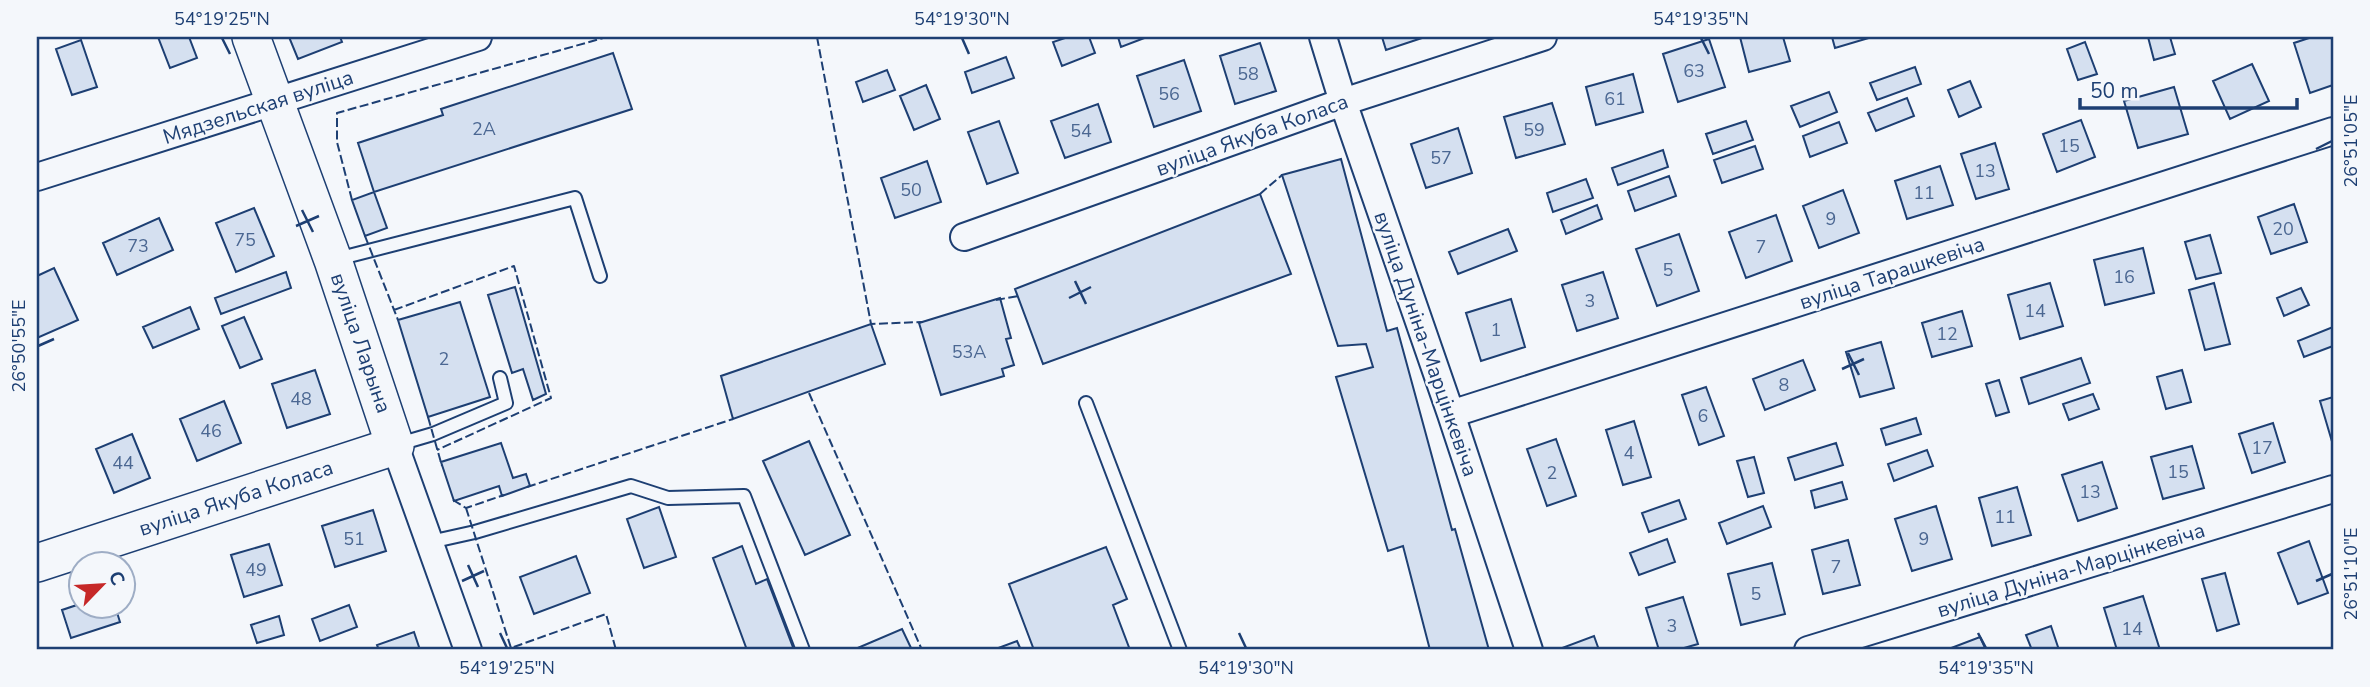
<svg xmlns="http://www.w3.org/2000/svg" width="2370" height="687" font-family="'Nunito Sans',sans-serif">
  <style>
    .building { fill: #d5e0f0; stroke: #1d3f73; stroke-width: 2 }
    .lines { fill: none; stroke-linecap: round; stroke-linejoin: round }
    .lane-casing { stroke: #1d3f73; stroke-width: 16 }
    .street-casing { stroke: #1d3f73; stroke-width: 30 }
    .secondary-casing { stroke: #1d3f73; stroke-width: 40 }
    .lane { stroke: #f4f7fb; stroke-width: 12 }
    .street { stroke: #f4f7fb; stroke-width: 26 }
    .secondary { stroke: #f4f7fb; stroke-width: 37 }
    .fence { stroke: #1d3f73; stroke-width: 2; stroke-dasharray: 9 3.5; stroke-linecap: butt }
    .ticks { fill: none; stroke: #1d3f73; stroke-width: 2.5 }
    .labels { text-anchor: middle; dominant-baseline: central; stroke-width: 5; stroke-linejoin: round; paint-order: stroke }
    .number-label { font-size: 18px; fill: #4b6792 }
    .street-label { font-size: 21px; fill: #1d3f73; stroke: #f4f7fb }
    .neatline { fill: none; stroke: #1d3f73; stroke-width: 2.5 }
    .ticks-label { font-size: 18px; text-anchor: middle; fill: #1d3f73 }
  </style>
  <rect width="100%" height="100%" fill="#f4f7fb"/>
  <path class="building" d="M158 37H189L197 58 170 68Z
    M289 37H340L342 42 298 59Z
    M1068 37H1089L1095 53 1062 66 1053 42Z
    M1118 37H1147L1121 47Z
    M1382 37H1425L1386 50Z
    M1740 37H1783L1790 61 1749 72Z
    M1832 37H1872L1835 48Z
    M2148 37H2170L2175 54 2154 60Z
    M2312 37H2333V85L2310 93 2294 43Z
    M1709 39 1725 87 1678 102 1663 54Z
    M81 40 97 87 72 95 56 49Z
    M2085 42 2097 74 2078 80 2067 49Z
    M1260 43 1276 91 1235 104 1220 56Z
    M613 53 632 109 374 192 358 143 443 115 441 109Z
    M1006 57 1014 78 972 93 965 72Z
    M1184 60 1201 111 1154 127 1137 76Z
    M2252 64 2269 101 2230 119 2213 81Z
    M1915 67 1921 84 1877 100 1870 83Z
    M887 70 895 90 863 102 856 82Z
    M1633 74 1643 112 1596 125 1586 87Z
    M1970 81 1981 107 1959 117 1948 90Z
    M926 85 940 119 914 130 900 96Z
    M2174 87 2188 134 2138 148 2124 101Z
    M1829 92 1837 112 1800 127 1791 106Z
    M1907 98 1914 116 1876 131 1868 113Z
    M1552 103 1565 144 1516 158 1504 117Z
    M1098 104 1111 142 1065 158 1051 121Z
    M2081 120 2095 157 2057 172 2043 134Z
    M999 121 1018 173 987 184 968 132Z
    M1746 121 1753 140 1713 154 1706 134Z
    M1839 122 1847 143 1810 157 1803 136Z
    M1458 128 1472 173 1426 188 1411 144Z
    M1995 143 2009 189 1976 199 1961 154Z
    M1755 146 1763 169 1722 183 1714 160Z
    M1663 150 1668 167 1618 185 1612 168Z
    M1341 159 1387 331 1397 328 1452 530 1455 529 1489 650H1430L1403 546 1388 551 1336 377 1373 367 1366 344 1338 346 1282 175Z
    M927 161 941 202 895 218 881 178Z
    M1940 166 1953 205 1907 219 1895 181Z
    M1669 176 1676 196 1635 211 1628 191Z
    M1586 179 1593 198 1553 212 1547 193Z
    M1843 190 1859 233 1819 248 1803 206Z
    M374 192 387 228 365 236 352 200Z
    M1260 194 1291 274 1043 364 1015 289Z
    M2294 204 2307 242 2271 254 2258 217Z
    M1597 205 1602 219 1566 234 1561 220Z
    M254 208 274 256 236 272 216 223Z
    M1776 215 1792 261 1746 278 1729 232Z
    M159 218 173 250 117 275 103 243Z
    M1508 229 1517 251 1458 274 1449 252Z
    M1679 234 1699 291 1657 306 1636 249Z
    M2210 235 2221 273 2196 279 2185 242Z
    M2143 248 2154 293 2105 305 2094 260Z
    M54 268 78 320 37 338V276Z
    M286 272 291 288 221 314 215 298Z
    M1603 272 1618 318 1577 331 1562 285Z
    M2050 283 2063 326 2020 339 2008 295Z
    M2214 283 2230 344 2205 350 2189 290Z
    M515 287 546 394 533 400 523 369 512 373 488 295Z
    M2301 288 2309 305 2284 316 2277 298Z
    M1000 298 1011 338 1006 339 1014 365 1002 369 1004 376 941 395 919 323Z
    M1511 299 1525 347 1481 361 1466 313Z
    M460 302 490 397 428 417 398 320Z
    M190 307 199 329 153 348 143 327Z
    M1962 311 1972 346 1932 357 1922 323Z
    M244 317 262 359 240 368 222 326Z
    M871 324 885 364 733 419 721 376Z
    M2333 327V346L2304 357 2298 341Z
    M1881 342 1894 388 1860 397 1846 352Z
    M2081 358 2090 383 2029 404 2021 378Z
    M1803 360 1815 390 1765 410 1753 379Z
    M315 370 330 414 287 428 272 384Z
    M2182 370 2191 402 2166 409 2157 377Z
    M1999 380 2009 412 1996 416 1986 384Z
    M1706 387 1724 436 1699 445 1682 395Z
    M2093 394 2099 409 2069 420 2063 404Z
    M2333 397V445L2320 401Z
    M224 401 241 443 197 461 180 419Z
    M1916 418 1921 434 1886 445 1881 429Z
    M1634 421 1651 477 1623 485 1606 430Z
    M2273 423 2285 462 2252 473 2239 434Z
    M132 434 150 478 114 493 96 449Z
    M1556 439 1576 496 1547 506 1527 449Z
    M809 441 850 535 805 555 763 461Z
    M501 443 513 478 526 474 530 486 502 496 499 486 454 501 441 462Z
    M1836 443 1843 465 1795 480 1788 458Z
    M2192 446 2204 488 2163 499 2151 457Z
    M1927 450 1933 466 1894 481 1888 464Z
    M1754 457 1764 493 1748 497 1737 461Z
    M2102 462 2117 508 2078 521 2062 475Z
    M1842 482 1847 499 1815 508 1811 491Z
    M2017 487 2031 535 1992 546 1979 498Z
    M1679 500 1686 519 1649 532 1642 513Z
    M1763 506 1771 527 1727 544 1719 523Z
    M1936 506 1952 559 1912 571 1895 519Z
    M659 507 676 557 644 568 627 519Z
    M373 510 386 551 335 567 322 526Z
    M1667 539 1675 562 1639 575 1630 553Z
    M1848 540 1860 585 1823 594 1812 550Z
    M2309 541 2328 593 2298 604 2278 553Z
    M269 544 282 585 244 597 231 555Z
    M742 546 756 584 767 579 794 650H747L713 558Z
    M1106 547 1127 599 1113 605 1130 650H1034L1009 584Z
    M576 556 590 593 534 614 520 577Z
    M1772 563 1785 614 1741 625 1728 574Z
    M2225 573 2239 624 2217 631 2202 579Z
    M2143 596 2160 650H2117L2104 608Z
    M1683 597 1698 644 1677 650H1659L1646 608Z
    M80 604V606H115L120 622 71 638 62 610Z
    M349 605 357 627 320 641 312 619Z
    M279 616 284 635 257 643 251 625Z
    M2051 626 2059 650H2032L2026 635Z
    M902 629 912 650H853Z
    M414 632 420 650H379L377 645Z
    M1594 636 1599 650H1563L1562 648Z
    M1980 637 1986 650H1946Z
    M1017 641 1021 650H993Z"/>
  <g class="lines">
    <defs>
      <path id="lane" d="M337 259 575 198 600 276
        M1086 403 1180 650
        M399 444 433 434 506 403 500 378
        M430 542 475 532 631 486 668 498 744 496 803 650"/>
      <path id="street" d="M1323 37 1343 102 1451 414 1529 650
        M37 177 478 37
        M964 237 1343 102 1543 37
        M1451 414 2333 131
        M395 446 468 650
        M1808 650 2333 489"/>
      <path id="secondary" d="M37 563 395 446 333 260 251 37"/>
    </defs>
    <use href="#lane" class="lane-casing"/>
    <use href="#street" class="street-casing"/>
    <use href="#secondary" class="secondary-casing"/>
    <use href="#lane" class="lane"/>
    <use href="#street" class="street"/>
    <use href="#secondary" class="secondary"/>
    <path class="fence" d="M817 37 871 324 922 322
      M1260 194 1282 175
      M352 200 337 142V113L607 37
      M365 236 398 320
      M996 300 1018 296
      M394 310 514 266 551 398 437 450
      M809 393 922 650
      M428 417 442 466
      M527 487 733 419
      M453 500 466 508 504 495
      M466 508 511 648 606 614 616 650"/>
  </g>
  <path class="ticks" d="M222 38 230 54M962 38 969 54M1701 38 1709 54M2316 149 2332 141M302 210 313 232M296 226 319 216M1075 281 1086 304M1069 298 1091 287M38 346 54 339M1848 353 1859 375M1842 369 1864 359M468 565 478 587M462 581 484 571M2316 581 2332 574M500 633 507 648M1239 633 1246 648M1978 633 1986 648"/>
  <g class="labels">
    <g class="number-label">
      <text x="1694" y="71">63</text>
      <text x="1248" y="74">58</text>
      <text x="1169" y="94">56</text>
      <text x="1615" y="99">61</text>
      <text x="484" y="129">2А</text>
      <text x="1534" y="130">59</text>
      <text x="1081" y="131">54</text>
      <text x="2069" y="146">15</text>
      <text x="1441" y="158">57</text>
      <text x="1985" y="171">13</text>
      <text x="911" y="190">50</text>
      <text x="1924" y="193">11</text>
      <text x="1831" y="219">9</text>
      <text x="2283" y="229">20</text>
      <text x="245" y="240">75</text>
      <text x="138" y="246">73</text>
      <text x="1761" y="247">7</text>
      <text x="1668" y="270">5</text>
      <text x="2124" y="277">16</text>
      <text x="1590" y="301">3</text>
      <text x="2035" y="311">14</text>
      <text x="1496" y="330">1</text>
      <text x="1947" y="334">12</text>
      <text x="969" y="352">53А</text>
      <text x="444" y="359">2</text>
      <text x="1784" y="385">8</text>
      <text x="301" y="399">48</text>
      <text x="1703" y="416">6</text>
      <text x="211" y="431">46</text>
      <text x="2262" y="448">17</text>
      <text x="1629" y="453">4</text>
      <text x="123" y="463">44</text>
      <text x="2178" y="472">15</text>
      <text x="1552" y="473">2</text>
      <text x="2090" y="492">13</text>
      <text x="2005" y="517">11</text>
      <text x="354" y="539">51</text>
      <text x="1924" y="539">9</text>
      <text x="1836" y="567">7</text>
      <text x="256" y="570">49</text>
      <text x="1756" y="594">5</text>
      <text x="1672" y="626">3</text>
      <text x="2132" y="629">14</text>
    </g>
    <g class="street-label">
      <text transform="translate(258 107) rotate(-18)">Мядзельская вуліца</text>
      <text transform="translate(1252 135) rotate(-20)">вуліца Якуба Коласа</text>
      <text transform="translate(1892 273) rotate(-18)">вуліца Тарашкевіча</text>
      <text transform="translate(361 343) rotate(71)">вуліца Ларына</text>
      <text transform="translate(1426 344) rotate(71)">вуліца Дуніна-Марцінкевіча</text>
      <text transform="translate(236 498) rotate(-18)">вуліца Якуба Коласа</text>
      <text transform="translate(2071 570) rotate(-17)">вуліца Дуніна-Марцінкевіча</text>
    </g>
  </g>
  <rect width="2370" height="687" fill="none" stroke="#f4f7fb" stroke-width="77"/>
  <g transform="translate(102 585) rotate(65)"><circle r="33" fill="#f4f7fb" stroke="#9eadc5" stroke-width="2"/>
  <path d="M0-5L12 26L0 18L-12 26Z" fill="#c62828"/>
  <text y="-10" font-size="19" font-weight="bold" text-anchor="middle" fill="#1d3f73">С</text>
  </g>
  <path d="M2080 98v10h217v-10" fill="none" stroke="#1d3f73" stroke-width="3.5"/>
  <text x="2090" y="98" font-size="21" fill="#1d3f73" stroke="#f4f7fb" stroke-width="5" paint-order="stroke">50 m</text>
  <rect x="38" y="38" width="2294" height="610" class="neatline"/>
  <g class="ticks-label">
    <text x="222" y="25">54°19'25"N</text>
    <text x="962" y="25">54°19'30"N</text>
    <text x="1701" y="25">54°19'35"N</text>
    <text transform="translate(2351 141) rotate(-90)" y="6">26°51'05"E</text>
    <text transform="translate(19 346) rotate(-90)" y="6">26°50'55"E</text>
    <text transform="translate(2351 574) rotate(-90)" y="6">26°51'10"E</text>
    <text x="507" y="674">54°19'25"N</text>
    <text x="1246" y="674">54°19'30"N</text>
    <text x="1986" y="674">54°19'35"N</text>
  </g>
</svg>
